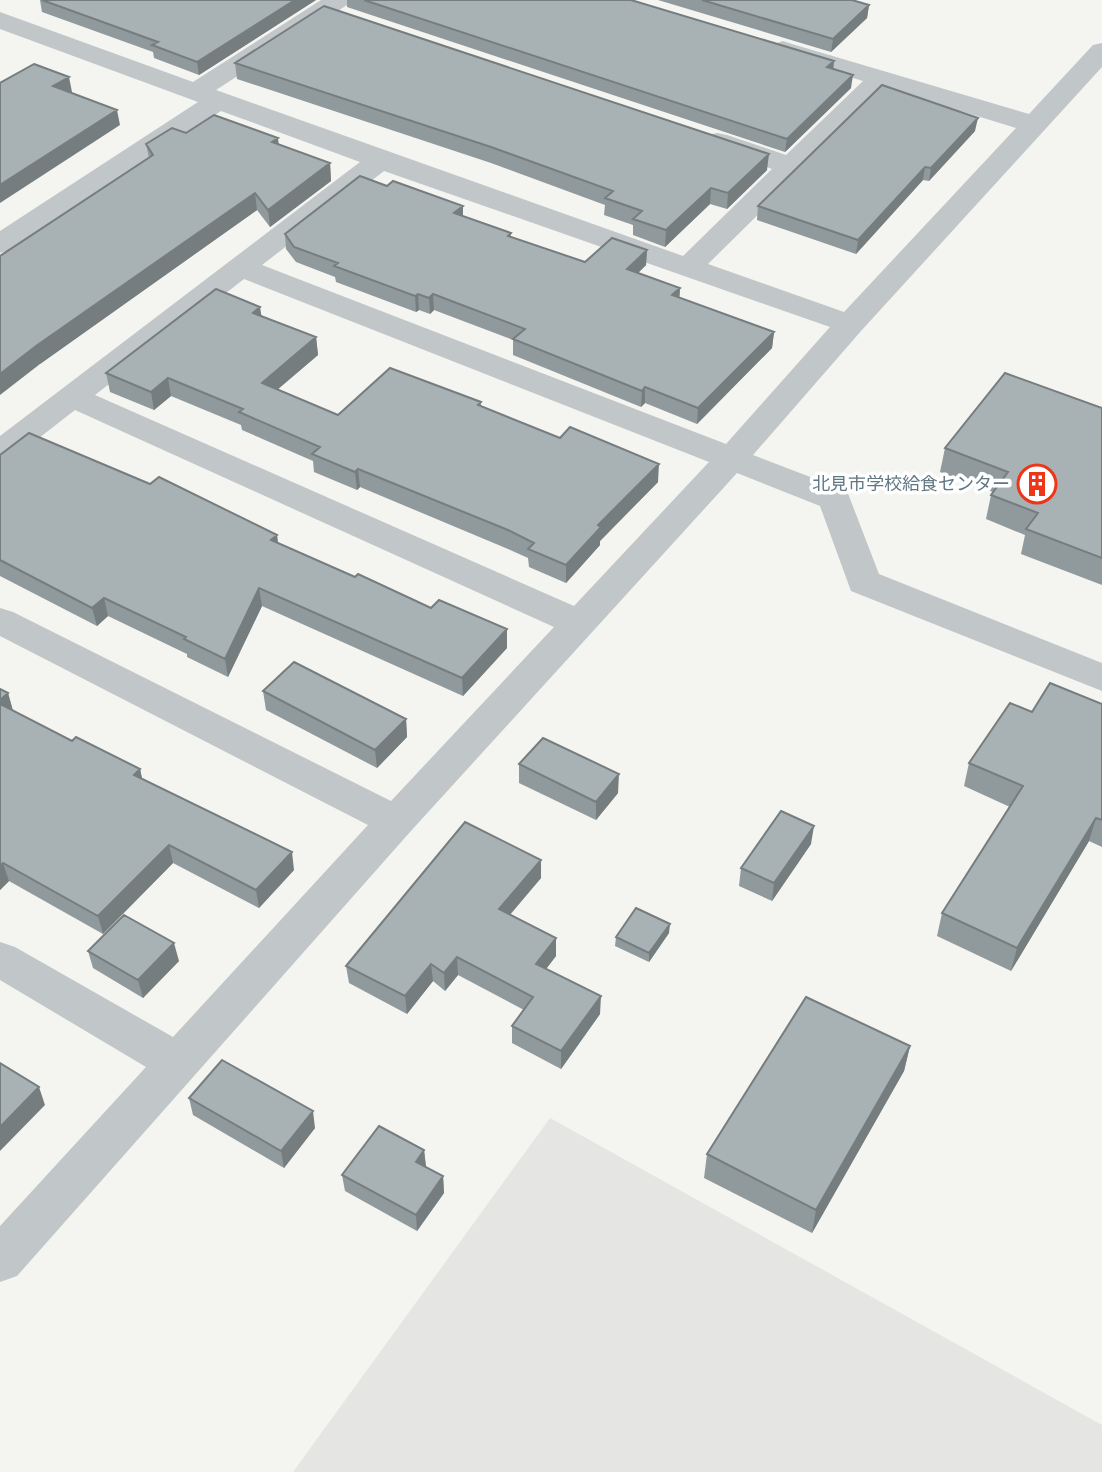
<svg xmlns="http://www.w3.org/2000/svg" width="1102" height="1472" font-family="'Source Sans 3','Noto Sans JP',sans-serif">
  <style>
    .built { fill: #e5e5e3 }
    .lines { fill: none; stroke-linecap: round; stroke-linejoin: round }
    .minor { fill: #c1c6c8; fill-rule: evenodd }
    .wall { fill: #90999c }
    .shaded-wall { fill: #767d7f }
    .building { fill: #a8b2b5; stroke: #767d7f; stroke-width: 2 }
    .labels { text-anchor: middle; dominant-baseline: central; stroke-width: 7; stroke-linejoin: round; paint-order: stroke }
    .poi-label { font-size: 18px; fill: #617783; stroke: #fff; text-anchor: end }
  </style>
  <rect width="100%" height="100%" fill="#f4f4f0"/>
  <path class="built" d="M550 1118 1102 1425V1472H293Z"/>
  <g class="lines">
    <path class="minor" d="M321 0H351L347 5 216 90 683 256 772 169 707 147 703 141 707 135 717 133 727 135 786 155 863 81 774 54 770 49 774 44 783 41 792 44 1029 114 1093 45 1102 43V67L861 331 753 455 847 491 879 574 1102 663V691L851 591 820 506 737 473 410 832 17 1276 0 1282V1226L146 1067 0 980V942L15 947 173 1037 368 825 0 636V608L13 612 391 801 554 627 75 410 12 459 0 463V436L360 162 221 111 10 250 0 253V231L198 102 0 29V12L193 82ZM886 88 1016 128 844 312 708 264ZM384 171 830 327 726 444 262 265ZM244 279 709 462 574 606 95 395Z"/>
  </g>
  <path class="wall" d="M40 0H316L199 75 154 58 153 52 42 12Z
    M347 0H631L833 69 851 88 785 152 347 7Z
    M658 0H852L869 5 867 18 831 52Z
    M235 63 767 170 727 209 710 204 665 247 633 235V225L604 215 605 205 491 163 237 79Z
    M975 131 929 181 923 180 856 254 757 220 758 206Z
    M186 133 279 145 330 163 331 181 270 227 257 210 40 364 149 158 146 144Z
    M387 186 463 206V216L511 233V237L585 262 647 250 646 265 638 273 680 288 679 298 774 332 772 348 697 424 645 403 641 407 513 355V340L434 310 430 314 419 310 416 312 336 282 335 277 296 262 286 249 285 234Z
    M261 316 316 337 318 355 278 389 338 415 481 402V407L658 482 600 541V545L566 583 529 567 528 558 508 549 360 487 357 490 314 472 313 461 242 430 241 425 171 396 154 410 110 392 106 373Z
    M1102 408V585L1021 554 1025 535 986 519 991 495 993 492 940 472 945 448Z
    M0 455 150 484 277 535 278 543 355 577 431 608 507 629V648L463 696 262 606 228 677 187 657V654L108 616 97 626 0 576Z
    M263 691 406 719 407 737 377 768 266 710Z
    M8 693 13 711 72 741 140 769 142 779 294 870 259 908 173 863 103 934 9 881 0 890Z
    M1102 704V847L1089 841 1011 971 937 936 942 913 1010 807 964 786 969 763 1032 712Z
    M519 764 618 793 596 820 519 783Z
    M811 844 772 901 739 886 741 868Z
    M541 860V878L510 915 556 956 546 969 600 1014 561 1069 512 1043V1026L524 1010 458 975 445 991 433 981 407 1014 349 983 346 966Z
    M669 933 649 962 615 946 616 937Z
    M88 951 179 961 143 998 93 968Z
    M910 1046 904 1071 812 1233 704 1178 707 1154Z
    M189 1098 315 1128 284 1168 193 1115Z
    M424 1150 426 1167 443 1176 444 1193 417 1231 345 1191 342 1175Z"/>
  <path class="shaded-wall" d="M295 0H316L199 75 197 62Z
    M869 5 867 18 831 52 833 39Z
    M834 61 833 74 827 67Z
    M853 75 851 88 785 152 787 139Z
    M69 77 72 92 57 101 53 86Z
    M117 110 120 125 0 203V185Z
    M978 118 975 131 929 181 931 168Z
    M278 138 280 155 272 142Z
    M769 154 767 170 727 209 728 193Z
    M330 163 331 181 270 227 268 210Z
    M925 167 923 180 856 254 858 240Z
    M711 188 710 204 665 247 666 230Z
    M255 193 257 210 40 364 0 395V374L36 346Z
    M463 206V221L454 213Z
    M647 250 646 265 626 285 627 269Z
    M680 288 679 304 672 295Z
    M418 294 419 310 416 312 415 296Z
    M433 294 434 310 430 314 429 298Z
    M260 307 263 325 253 313Z
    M774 332 772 348 697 424 698 408Z
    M316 337 318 355 264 401 262 383Z
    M168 378 171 396 154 410 151 392Z
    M645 387V403L641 407 642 391Z
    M659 464 658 482 600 541V545L566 583V565L598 525Z
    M358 469 360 487 357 490 355 472Z
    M277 535 279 553 271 540Z
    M259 588 262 606 228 677 225 659Z
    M104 598 108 616 97 626 92 608Z
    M507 629V648L463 696 462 678Z
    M8 693 13 711 0 712V700Z
    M406 719 407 737 377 768 375 750Z
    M140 769 144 787 134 775Z
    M619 774 618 793 596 820V802Z
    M1096 818 1089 841 1011 971 1017 948Z
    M814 826 811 844 772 901 774 883Z
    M169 845 173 863 103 934 98 916Z
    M292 852 294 870 259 908 256 890Z
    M541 860V878L499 927V909Z
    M3 863 9 881 0 890V866Z
    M670 924 669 933 649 962V953Z
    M556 938V956L536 982V964Z
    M174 943 179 961 143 998 138 980Z
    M457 957 458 975 445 991 444 973Z
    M431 964 433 981 407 1014 405 996Z
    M601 996 600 1014 561 1069V1051Z
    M910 1046 904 1071 812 1233 816 1210Z
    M39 1087 45 1105 0 1151V1127Z
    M313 1111 315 1128 284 1168 281 1151Z
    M424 1150 426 1167 416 1162Z
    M443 1176 444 1193 417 1231 416 1215Z"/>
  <path class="building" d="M42 0H295L197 62 152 45 158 42Z
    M364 0H631L834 61 827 67 853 75 787 139Z
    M702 0H852L869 5 833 39Z
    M324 6 769 154 728 193 711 188 666 230 633 219 642 211 605 198 613 191 491 147 235 63Z
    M34 64 69 77 53 86 117 110 0 185V83Z
    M882 85 978 118 931 168 925 167 858 240 758 206Z
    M214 115 278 138 272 142 330 163 268 210 255 193 36 346 0 374V256L153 155 146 144 172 128 186 133Z
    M360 176 387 186 393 181 463 206 454 213 511 233 508 236 585 262 612 238 647 250 627 269 680 288 672 295 774 332 698 408 645 387 642 391 513 339 525 329 433 294 429 298 418 294 415 296 334 266 338 263 294 247 285 234Z
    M216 289 260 307 253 313 316 337 262 383 338 415 390 368 481 402 478 405 560 438 570 427 659 464 598 525 601 527 566 565 528 549 534 543 508 530 358 469 355 472 312 454 320 447 239 412 243 409 168 378 151 392 106 373Z
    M1005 373 1102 408V558L1026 529 1038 513 991 495 1008 472 945 448Z
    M29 433 150 484 159 477 277 535 271 540 355 577 358 574 431 608 439 600 507 629 462 678 259 588 225 659 184 639 186 637 104 598 92 608 0 560V455Z
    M294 662 406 719 375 750 263 691Z
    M1050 683 1102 704V820L1096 818 1017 948 942 913 1023 786 969 763 1010 703 1032 712Z
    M0 689 8 693 0 700Z
    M0 704 72 741 76 737 140 769 134 775 292 852 256 890 169 845 98 916 3 863 0 866Z
    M543 738 619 774 596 802 519 764Z
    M781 811 814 826 774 883 741 868Z
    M465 822 541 860 499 909 556 938 536 964 601 996 561 1051 512 1026 533 997 457 957 444 973 431 964 405 996 346 966Z
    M636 908 670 924 649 953 616 937Z
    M124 915 174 943 138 980 88 951Z
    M806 997 910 1046 816 1210 707 1154Z
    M222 1060 313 1111 281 1151 189 1098Z
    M0 1063 39 1087 0 1127Z
    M379 1126 424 1150 416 1162 443 1176 416 1215 342 1175Z"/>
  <defs>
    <symbol id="building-ring" viewBox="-11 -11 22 22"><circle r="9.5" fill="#fff" stroke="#ed3517" stroke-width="1.5"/><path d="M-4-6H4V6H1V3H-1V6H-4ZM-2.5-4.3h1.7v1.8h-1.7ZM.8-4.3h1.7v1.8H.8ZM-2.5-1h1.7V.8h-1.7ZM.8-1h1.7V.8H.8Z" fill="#ed3517"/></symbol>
  </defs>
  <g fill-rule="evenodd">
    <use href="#building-ring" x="1015" y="462" width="44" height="44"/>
  </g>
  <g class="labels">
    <g class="poi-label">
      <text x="1010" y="484">北見市学校給食センター</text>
    </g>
  </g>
</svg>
